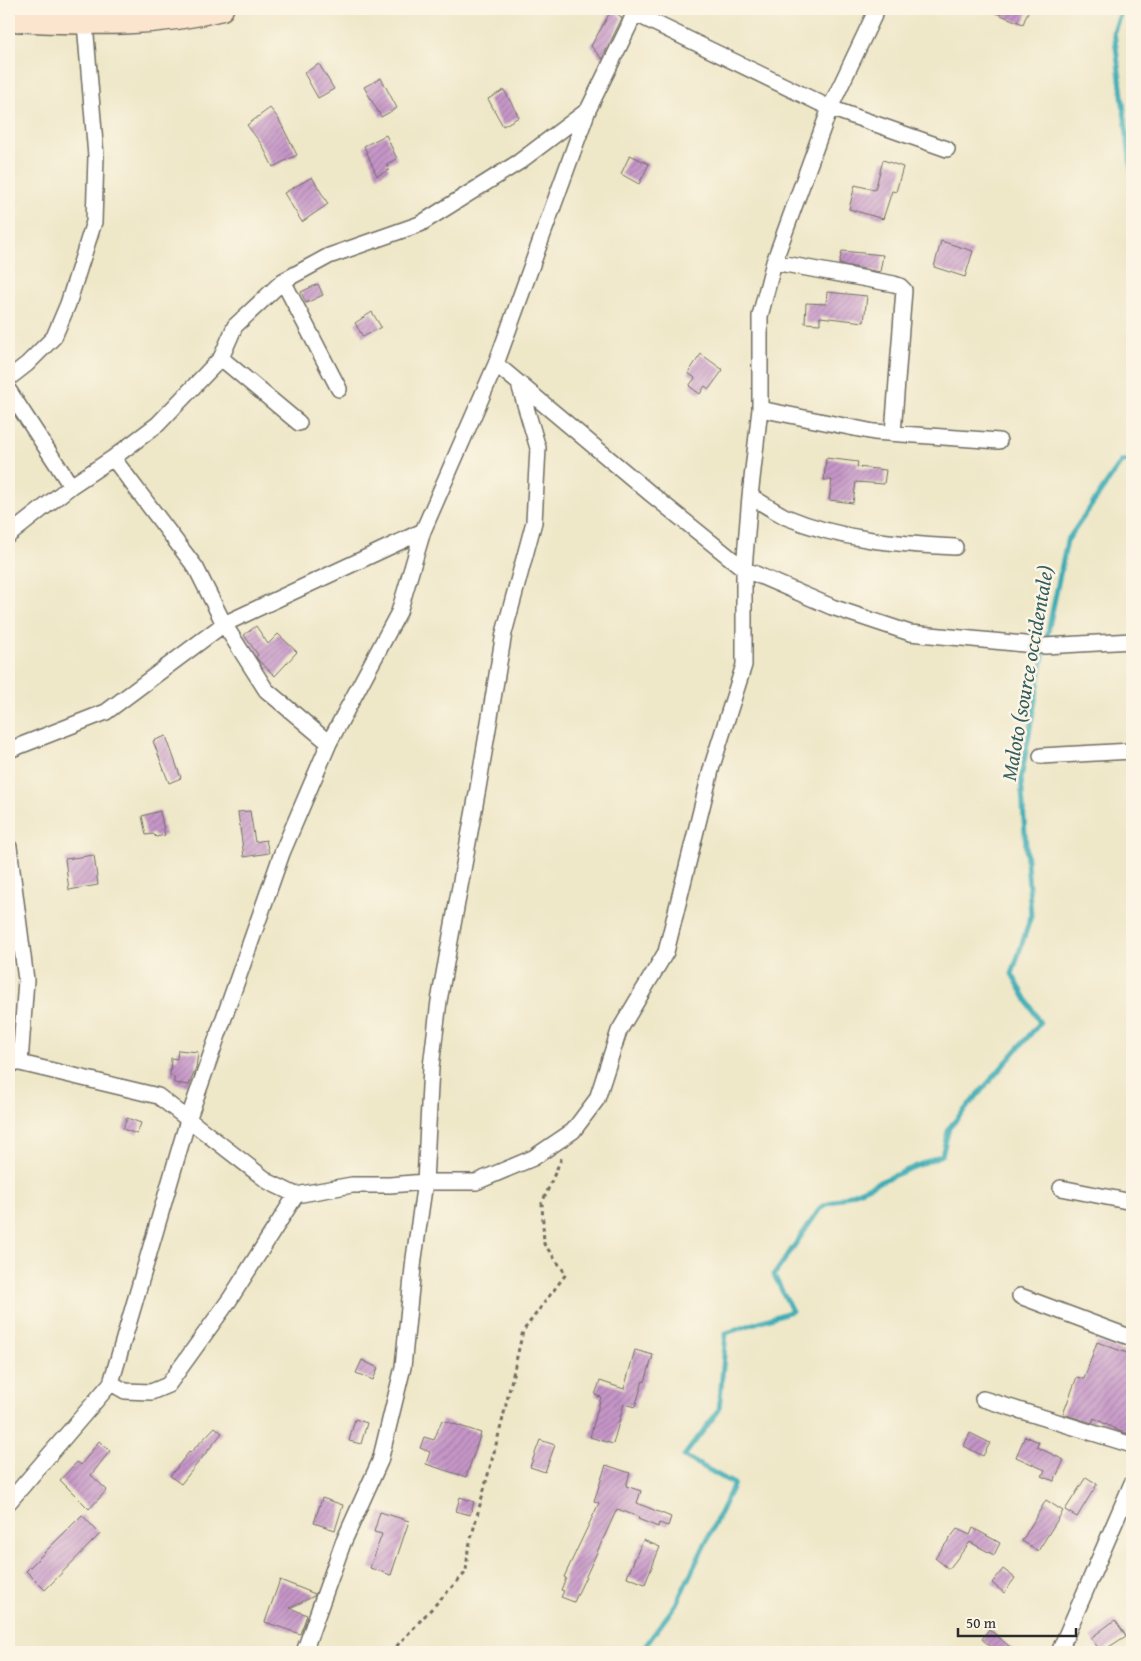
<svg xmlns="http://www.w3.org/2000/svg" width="1141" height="1661" font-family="'Gentium Book Plus',serif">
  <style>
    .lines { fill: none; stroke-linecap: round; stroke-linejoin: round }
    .stream { stroke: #3bacb5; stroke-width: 5 }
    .building { fill: url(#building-hatch) }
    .street-casing { stroke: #6f6d62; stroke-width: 18 }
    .secondary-casing { stroke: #6f6d62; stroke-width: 25 }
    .path { stroke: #6f6d62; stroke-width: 3; stroke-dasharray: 4 4; stroke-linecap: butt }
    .street { stroke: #fff; stroke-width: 15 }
    .secondary { stroke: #fbe5cf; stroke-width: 22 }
    .labels { text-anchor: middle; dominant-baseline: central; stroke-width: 5; stroke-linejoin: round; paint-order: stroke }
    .water-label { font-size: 21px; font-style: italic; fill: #315f62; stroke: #fcf5e5 }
  </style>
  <defs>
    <pattern id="building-hatch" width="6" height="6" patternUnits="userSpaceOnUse" patternTransform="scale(1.25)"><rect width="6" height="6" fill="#c696c8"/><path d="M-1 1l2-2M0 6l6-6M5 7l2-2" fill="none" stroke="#a17ba3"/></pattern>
  </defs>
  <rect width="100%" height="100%" fill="#fcf5e5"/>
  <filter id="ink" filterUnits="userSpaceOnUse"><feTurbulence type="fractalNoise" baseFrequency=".02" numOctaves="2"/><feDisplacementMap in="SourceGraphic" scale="10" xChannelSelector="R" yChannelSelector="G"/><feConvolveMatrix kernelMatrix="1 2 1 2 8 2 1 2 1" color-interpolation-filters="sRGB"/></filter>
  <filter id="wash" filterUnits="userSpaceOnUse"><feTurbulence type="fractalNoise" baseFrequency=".0096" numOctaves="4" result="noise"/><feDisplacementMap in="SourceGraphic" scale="20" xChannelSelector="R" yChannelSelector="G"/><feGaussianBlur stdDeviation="1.12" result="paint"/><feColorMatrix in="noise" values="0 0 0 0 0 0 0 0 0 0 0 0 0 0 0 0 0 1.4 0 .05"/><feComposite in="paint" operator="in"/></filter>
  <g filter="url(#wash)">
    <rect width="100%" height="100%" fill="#eee7c8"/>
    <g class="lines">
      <path class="stream" d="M1122 9 1114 31 1132 175
        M641 1652 676 1604 734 1484 684 1456 719 1410 726 1333 792 1311 774 1275 821 1207 942 1155 949 1128 1040 1023 1012 974 1031 916 1021 778 1045 646 1067 541 1122 461 1132 460"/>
    </g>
    <g id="blocks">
      <path class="building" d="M612 9 622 18 602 59 591 46Z
        M986 9H1029L1023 24Z
        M319 64 334 89 318 98 304 73Z
        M381 78 397 108 381 117 364 87Z
        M504 90 519 117 503 126 488 99Z
        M270 108 278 118 297 155 273 167 262 145 247 125Z
        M386 135 397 159 387 164 389 170 377 176 364 146Z
        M630 155 649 164 639 184 621 174Z
        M883 160 903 167 896 192 892 191 883 219 849 209 855 185 875 190Z
        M312 177 328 204 302 222 284 193Z
        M941 241 973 251 965 277 934 267Z
        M842 251 883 255 880 272 839 264Z
        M318 284 323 295 306 303 301 292Z
        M827 292 867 296 864 322 820 317V324L805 323 806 303 826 304Z
        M372 312 381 327 363 337 355 323Z
        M701 354 723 370 709 389 705 386 700 394 689 386 695 378 688 373Z
        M826 458 858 462 857 467 886 470 884 484 856 482 853 503 829 500 832 480H824Z
        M256 626 268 644 278 634 297 652 275 676 258 660 256 657 258 655 244 635Z
        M166 736 181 778 169 783 153 741Z
        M160 811 165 835 156 837 153 834 146 835 142 816Z
        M250 811 255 842 266 840 269 853 244 857 238 812Z
        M94 855 98 885 69 890 65 859Z
        M178 1050 198 1052 196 1068 189 1085 174 1083V1077L170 1076 171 1058 177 1059Z
        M127 1118 141 1123 137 1134 123 1129Z
        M1097 1342 1132 1355V1435L1119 1431 1094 1418 1092 1423 1063 1414 1077 1377 1084 1379Z
        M635 1350 653 1355 645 1382 643 1381 635 1407 624 1404 613 1444 590 1437 601 1397 595 1395 600 1381 624 1389Z
        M362 1360 378 1368 373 1380 356 1373Z
        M355 1419 367 1423 361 1444 349 1441Z
        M442 1420 481 1433 466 1477 426 1464 430 1452 420 1448 424 1437 434 1440Z
        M215 1427 222 1433 181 1484 170 1476 189 1452 190 1453Z
        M970 1433 990 1443 983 1456 964 1446Z
        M1025 1436 1039 1442 1037 1447 1064 1460 1054 1481 1042 1476 1045 1470 1016 1457Z
        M540 1440 555 1445 545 1472 530 1467Z
        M99 1441 110 1451 91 1475 107 1490 89 1509 60 1480 77 1462 81 1465Z
        M606 1465 630 1473 626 1486 641 1491 637 1503 671 1517 668 1526 659 1523 658 1527 638 1519 639 1517 617 1509 574 1602 561 1597 564 1591 561 1590 566 1578 564 1577 599 1503 594 1501Z
        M1086 1477 1097 1484 1077 1517 1065 1510Z
        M460 1497 474 1502 470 1515 456 1511Z
        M322 1498 343 1505 335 1530 314 1523Z
        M1046 1500 1063 1511 1038 1551 1022 1541Z
        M380 1512 409 1521 391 1575 370 1568 382 1534 374 1532Z
        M82 1515 100 1534 45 1590 26 1571Z
        M973 1528 1000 1543 994 1555 970 1542 949 1569 935 1558 957 1529 970 1535Z
        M643 1540 660 1547 645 1584 627 1577Z
        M1003 1569 1015 1578 1004 1593 992 1583Z
        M280 1580 315 1594 314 1596 290 1608 307 1615 300 1634 265 1622Z
        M1115 1620 1126 1636 1101 1652 1091 1638Z
        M989 1629 1016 1652H997L982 1639Z"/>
    </g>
  </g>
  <g filter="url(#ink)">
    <use href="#blocks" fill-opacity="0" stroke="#6f6d62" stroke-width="1"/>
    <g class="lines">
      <defs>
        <path id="street" d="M631 9 634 13 830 108 947 149
          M774 262 894 284 900 286 904 290 893 433
          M283 281 339 389
          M221 358 299 423
          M496 364 651 494 744 569 832 607 910 633 1045 646 1132 641
          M9 378 27 364 54 337 68 304 94 222 96 156 85 23
          M9 391 71 486
          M760 409 874 432 999 441
          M113 458 196 568 224 624 266 690 329 743
          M750 496C762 503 774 511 786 517 841 540 896 544 955 547
          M9 535 71 486 113 458 158 424 221 358 235 326 283 281 329 256 420 224 519 162 588 110
          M9 750 106 712 224 624 423 531
          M1041 756 1132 751
          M9 847 26 980 20 1063
          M9 1063H20L158 1096 269 1182 296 1195 352 1185H390L425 1182H476L533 1158 573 1131 597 1099 619 1031 666 952 712 766 744 665V569L750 496 760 409V316L774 262 830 108 877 9
          M1061 1188 1132 1202
          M1020 1296 1132 1338
          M111 1383 125 1391 151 1392 168 1385 230 1299 296 1195
          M983 1399 1132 1445
          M9 1502 111 1383 188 1120 282 853 329 743 399 612 423 531 496 364 588 110 628 28 636 9
          M304 1652 343 1543 380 1461 403 1367 414 1258 425 1182 431 1067 439 1001 478 788 504 633 534 522 538 448 519 384
          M1059 1652 1132 1483"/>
        <path id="secondary" d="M9 20C82 23 150 28 222 9"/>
      </defs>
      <use href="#street" class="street-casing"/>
      <use href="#secondary" class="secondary-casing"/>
      <path class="path" d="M391 1652 466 1572 468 1550 502 1422 523 1331 566 1274 544 1244 542 1203 562 1157"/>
      <use href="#street" class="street"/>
      <use href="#secondary" class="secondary"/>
    </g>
  </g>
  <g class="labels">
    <g class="water-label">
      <text transform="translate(1027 673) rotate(-80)">Maloto (source occidentale)</text>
    </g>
  </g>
  <rect width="1141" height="1661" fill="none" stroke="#fcf5e5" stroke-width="30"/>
  <path d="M958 1628v8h118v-8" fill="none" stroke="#2b2b2b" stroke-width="2.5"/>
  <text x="966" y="1628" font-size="15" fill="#2b2b2b" stroke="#fcf5e5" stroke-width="4" paint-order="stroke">50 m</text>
</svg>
